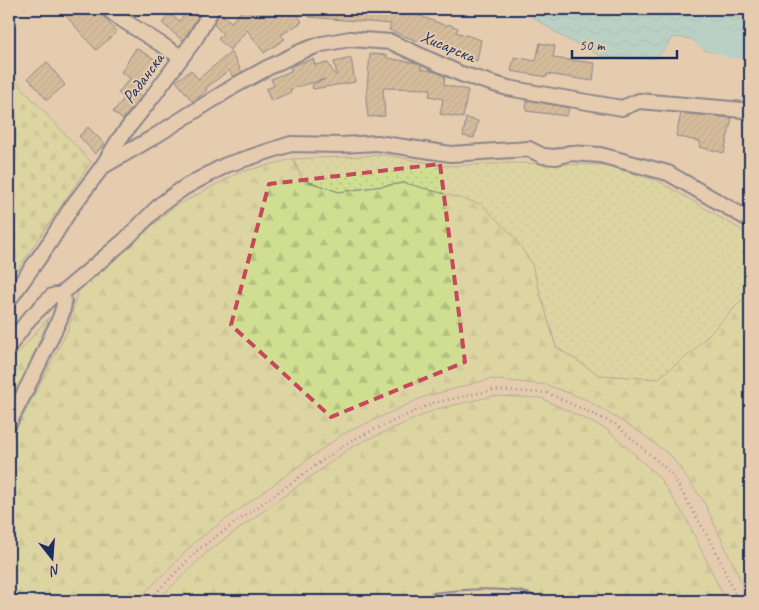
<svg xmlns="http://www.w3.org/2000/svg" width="759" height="610" font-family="Caveat,sans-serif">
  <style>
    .grass { fill: url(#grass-dots); stroke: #768678 }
    .forest { fill: url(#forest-firs); stroke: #768678 }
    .cemetery { fill: url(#cemetery-stones); stroke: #768678 }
    .water { fill: url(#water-waves); stroke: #5b93ac }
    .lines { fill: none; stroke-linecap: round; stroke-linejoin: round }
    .river { stroke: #85d5e0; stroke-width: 25 }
    .building { fill: url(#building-hatch); stroke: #1b2f5e }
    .minor-casing { stroke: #1b2f5e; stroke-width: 18 }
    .path { stroke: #1b2f5e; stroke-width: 2.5; stroke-dasharray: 1 4; stroke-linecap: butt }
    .minor { stroke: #e6ccae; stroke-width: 14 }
    .marked { fill: none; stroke: #c8485b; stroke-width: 4; stroke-dasharray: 10 6; stroke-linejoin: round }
    .labels { text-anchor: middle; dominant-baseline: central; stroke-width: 4; stroke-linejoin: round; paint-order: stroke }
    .street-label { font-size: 18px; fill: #1b2f5e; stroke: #e6ccae }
  </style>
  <defs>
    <pattern id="grass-dots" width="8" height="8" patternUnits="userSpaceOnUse" patternTransform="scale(1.25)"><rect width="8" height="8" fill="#d0de91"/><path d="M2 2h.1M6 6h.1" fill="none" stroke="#b2bf7f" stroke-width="1.8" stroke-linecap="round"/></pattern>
    <pattern id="forest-firs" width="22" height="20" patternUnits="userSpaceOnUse" patternTransform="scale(1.25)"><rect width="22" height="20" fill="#d0de91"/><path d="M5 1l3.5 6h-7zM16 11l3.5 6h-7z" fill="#b2bf7f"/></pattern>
    <pattern id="cemetery-stones" width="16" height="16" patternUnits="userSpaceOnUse" patternTransform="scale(1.25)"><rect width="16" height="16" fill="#d0de91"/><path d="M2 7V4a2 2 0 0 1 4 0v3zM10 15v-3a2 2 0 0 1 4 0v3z" fill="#b2bf7f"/></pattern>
    <pattern id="water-waves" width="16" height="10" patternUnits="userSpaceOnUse" patternTransform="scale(1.25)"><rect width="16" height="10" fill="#85d5e0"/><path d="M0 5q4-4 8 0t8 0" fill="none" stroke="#72b7c3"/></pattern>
    <pattern id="building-hatch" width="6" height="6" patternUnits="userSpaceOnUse" patternTransform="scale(1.25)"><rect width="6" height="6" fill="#c0a982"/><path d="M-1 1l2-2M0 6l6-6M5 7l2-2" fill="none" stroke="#9b8a6e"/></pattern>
  </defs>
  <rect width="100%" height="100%" fill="#e6ccae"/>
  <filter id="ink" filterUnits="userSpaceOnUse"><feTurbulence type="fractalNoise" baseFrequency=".02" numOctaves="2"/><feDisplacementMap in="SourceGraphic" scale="10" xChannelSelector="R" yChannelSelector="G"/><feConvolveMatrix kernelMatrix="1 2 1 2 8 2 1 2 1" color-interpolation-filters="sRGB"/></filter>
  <g filter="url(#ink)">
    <path class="grass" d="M386 155 446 166 514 163 605 165 658 181 686 197 750 235V292L690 354 657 379 599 375 556 347 531 262 405 183 339 192 303 180 293 159Z"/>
    <path class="forest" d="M293 159 303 180 339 192 405 183 481 204 514 237 531 262 556 347 599 375 657 379 690 354 750 292V600L704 502 671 456 641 433 585 399 547 385 490 379 424 397 343 434 196 541 137 601H9V443L68 330 77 293 172 208 240 172Z
      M49 317 28 368 9 404V364Z
      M493 396 541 398 608 430 659 477 687 520 726 601H541L521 590H463L404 601H157L207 552 353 446 437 409Z"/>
    <path class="cemetery" d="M9 74 91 162 9 282Z"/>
    <path class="water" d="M521 9H705L717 13 750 21V48L741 44 726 53 706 51 692 39 672 37 667 46 656 58 637 59 606 58 561 36Z"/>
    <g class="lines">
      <path class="river" d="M707 37 733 46H750"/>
    </g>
    <path class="building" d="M60 9H99L102 15 117 32 96 50Z
      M189 9H202L190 30 182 40 162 23 169 14 179 21Z
      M243 9H295L302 22 281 35 285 39 264 53 247 30 230 50 218 39 223 34 213 24 220 13 231 22Z
      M309 9H378L393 14 395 9H396L414 15 415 14 447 26 448 24 458 28 456 32 481 40 477 61 458 54 423 41 422 43 389 30 391 24 309 17Z
      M540 43 555 46 553 58 595 63 593 81 547 74V77L511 71 514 57 536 61Z
      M136 48 158 61 137 93 141 97 123 120 113 112 124 98 118 93 130 78 121 72Z
      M231 52 242 72 233 77 229 70 206 88 207 90 193 102 176 81 191 70 198 79Z
      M370 54 387 55V58L417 63 421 65V69L436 72 445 76 444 85 468 90 463 118 440 114 443 99 429 96 431 89 383 88 385 116 368 117 366 99Z
      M351 58 355 82 313 89 312 85 325 79 290 89 291 92 271 101 266 89 274 86 271 79 291 71 290 66 313 59 315 65 328 63 335 75 337 74 334 62Z
      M47 62 65 85 47 100 28 78Z
      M527 100 569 108 567 116 526 111Z
      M681 113 732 118 724 153 699 147 701 142 676 136Z
      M466 118 478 121 474 138 463 136Z
      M88 127 105 144 95 154 79 136Z"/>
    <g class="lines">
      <defs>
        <path id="minor" d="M108 9 118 17 181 57
          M102 167 152 138 236 85 269 67 302 51 322 44 350 39 391 42 461 74 508 88 558 97 622 108 639 101 743 110 750 112
          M60 295 125 240 161 204 185 187 226 165 291 144 341 145 377 143 451 154 529 149 543 156 556 157 570 153 600 155 668 173 750 220
          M9 300 50 242 71 208 102 167 120 138 153 96 195 39 212 9
          M9 346 29 319 52 296C57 294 63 295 64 301 64 312 57 325 52 335 39 365 24 394 9 423
          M434 601C464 597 497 595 527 601"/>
      </defs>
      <use href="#minor" class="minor-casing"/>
      <path class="path" d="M148 601 200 548 350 441 433 403 493 390 547 393 615 424 671 473 715 549 738 601"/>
      <use href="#minor" class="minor"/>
    </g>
  </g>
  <path d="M0 0H759V610H0ZM440 164 465 362 331 417 231 325 269 184Z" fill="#e6ccae" fill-opacity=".55" fill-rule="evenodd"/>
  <path class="marked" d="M440 164 465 362 331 417 231 325 269 184Z"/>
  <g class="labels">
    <g class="street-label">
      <text transform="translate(448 46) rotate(23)">Хисарска</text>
      <text transform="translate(143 78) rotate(-54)">Раданска</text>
    </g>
  </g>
  <rect width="759" height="610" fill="none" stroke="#e6ccae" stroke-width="30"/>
  <rect x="15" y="15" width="729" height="580" fill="none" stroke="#1b2f5e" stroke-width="2" filter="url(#ink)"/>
  <g transform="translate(52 558) rotate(163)" stroke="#e6ccae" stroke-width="4" paint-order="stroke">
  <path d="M0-4L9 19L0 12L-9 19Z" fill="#1b2f5e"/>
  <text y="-8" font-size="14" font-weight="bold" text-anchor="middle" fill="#1b2f5e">N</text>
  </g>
  <path d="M572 50v8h105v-8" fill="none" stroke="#1b2f5e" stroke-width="2.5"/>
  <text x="579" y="50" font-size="15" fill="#1b2f5e" stroke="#e6ccae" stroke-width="4" paint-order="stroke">50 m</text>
</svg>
